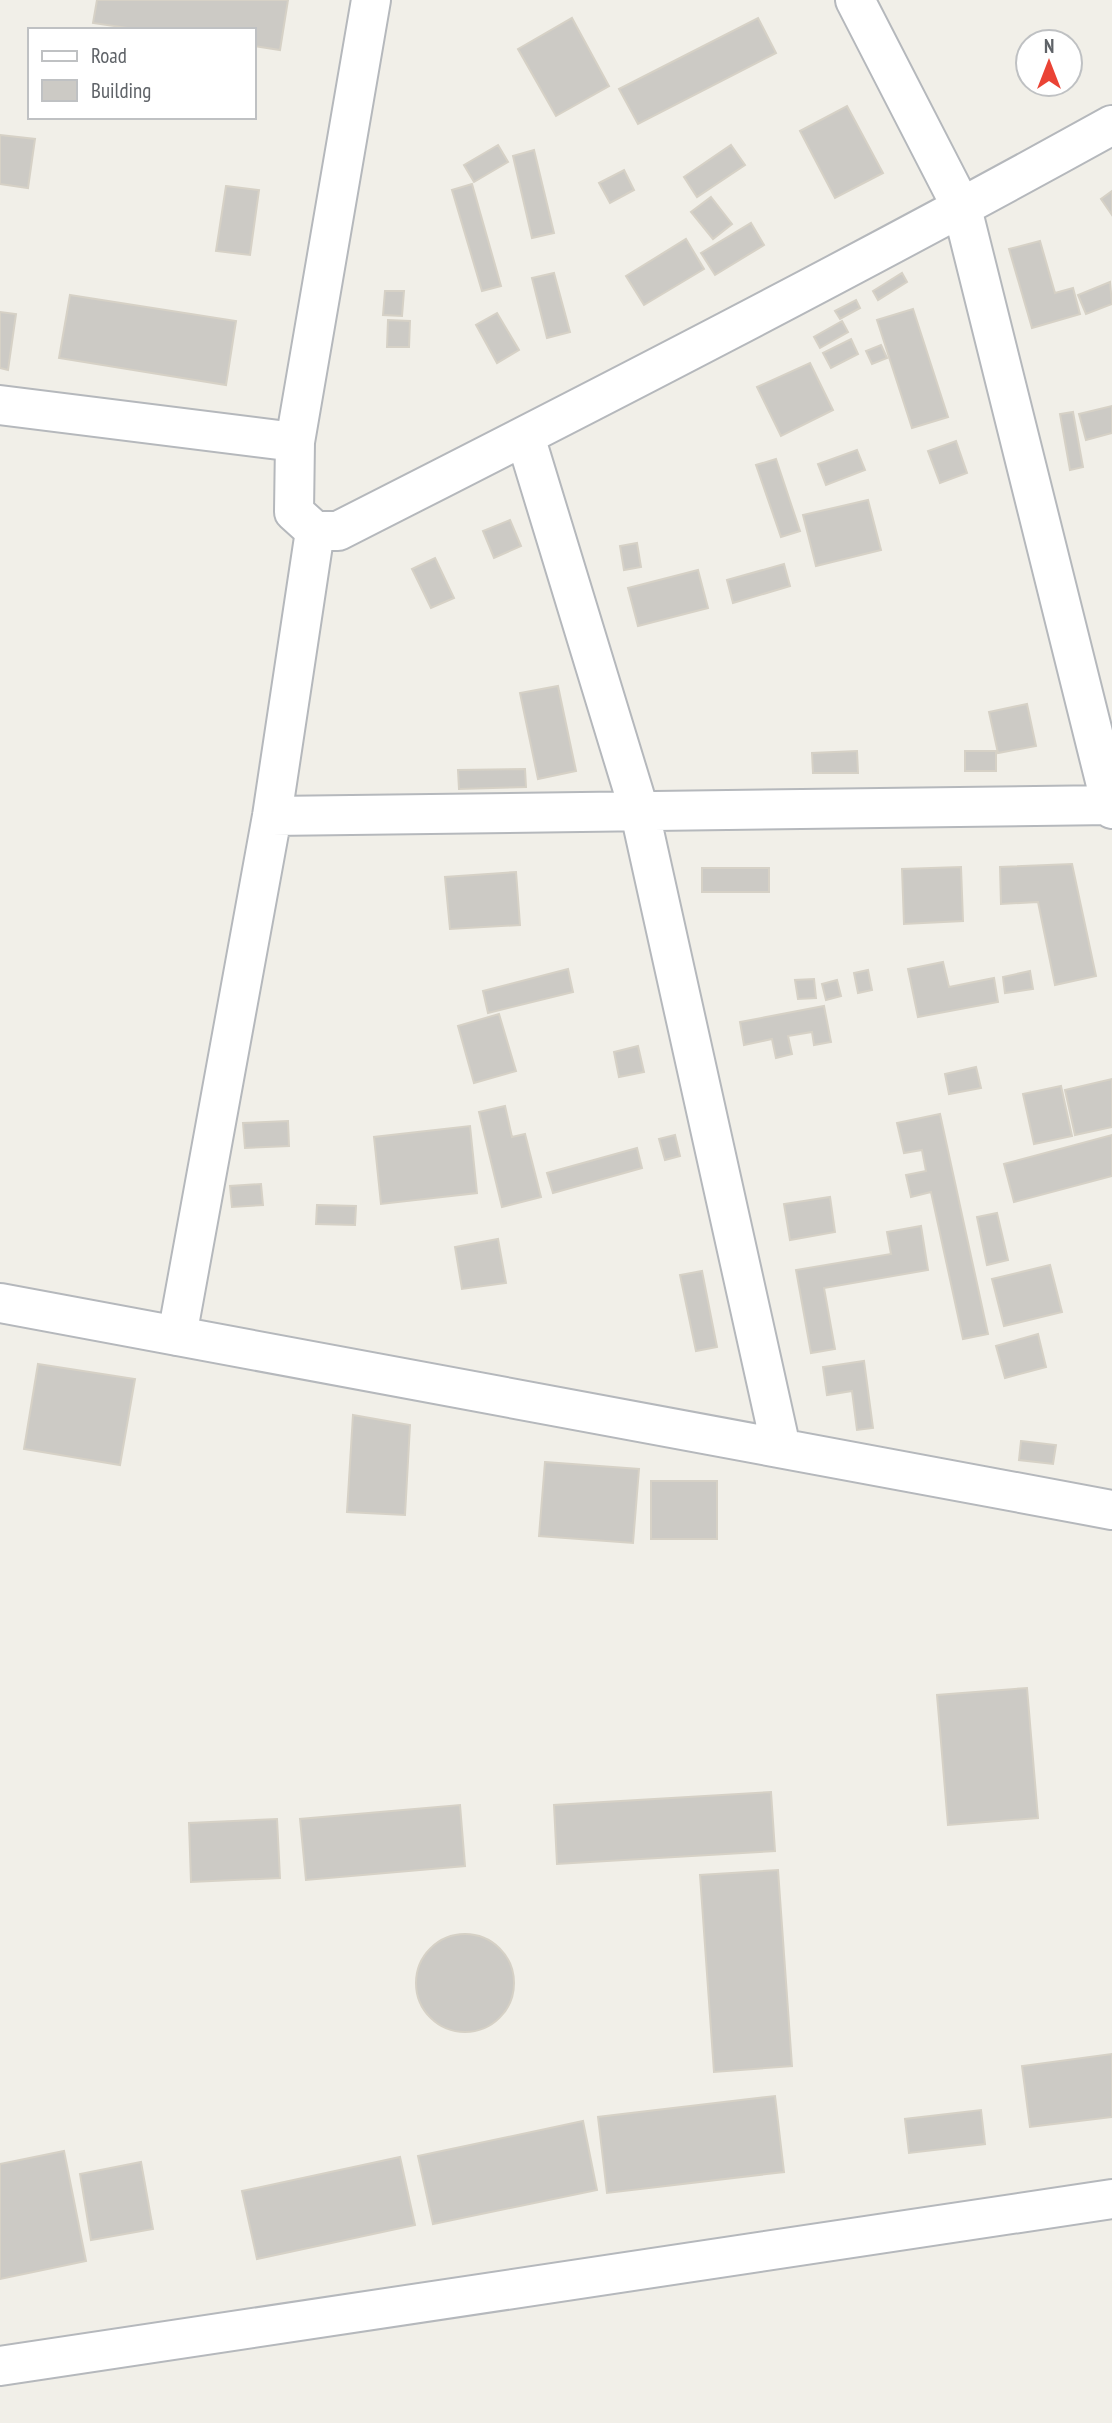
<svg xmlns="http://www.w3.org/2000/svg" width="1112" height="2423" font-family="'PT Sans Narrow',sans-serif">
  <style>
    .building { fill: #cccac5; stroke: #d6d1c6; stroke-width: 2 }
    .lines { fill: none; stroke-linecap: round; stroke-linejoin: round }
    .minor-casing { stroke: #b5b8bc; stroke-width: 42 }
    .minor { stroke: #fff; stroke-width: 38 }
  </style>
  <rect width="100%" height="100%" fill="#f1efe8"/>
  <path class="building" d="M97 0H288L280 50 254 46V30H141L93 23Z
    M572 18 609 86 556 116 518 49Z
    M758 18 776 53 638 124 619 89Z
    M847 106 883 173 835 198 800 131Z
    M0 135 35 139 28 188 0 184Z
    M498 145 508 162 474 182 464 165Z
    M731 145 745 165 697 197 684 177Z
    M534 150 554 233 532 238 513 156Z
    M624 170 634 190 610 203 599 183Z
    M472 184 501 286 482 291 452 190Z
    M226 186 259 190 250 255 216 251Z
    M1112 191V215L1101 199Z
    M711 197 732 224 713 239 691 212Z
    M751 223 764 245 715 275 701 253Z
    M686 239 704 269 644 305 626 276Z
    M1040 241 1055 293 1073 288 1080 314 1032 328 1009 249Z
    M554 273 570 332 547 338 532 278Z
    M902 273 907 282 878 300 873 291Z
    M1110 282 1112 304 1086 314 1078 295Z
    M385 291H404L402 316 383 315Z
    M70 295 236 321 226 385 59 358Z
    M856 300 860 308 840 319 835 311Z
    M913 309 948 417 912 428 877 320Z
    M0 312 16 314 8 370 0 368Z
    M497 313 519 350 497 363 476 325Z
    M388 320 410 321 409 347H387Z
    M842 321 848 332 820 348 814 337Z
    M851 339 858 354 831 368 823 353Z
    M881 345 887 358 872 364 866 351Z
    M810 363 833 410 781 436 757 387Z
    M1112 406V433L1086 440 1079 414Z
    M1073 412 1083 467 1070 470 1060 414Z
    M956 441 967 473 940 483 928 451Z
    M857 450 865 470 826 485 818 464Z
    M776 459 800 531 781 537 756 465Z
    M868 500 881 550 816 566 803 515Z
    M510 520 521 546 494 558 483 531Z
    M637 543 641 567 624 570 620 546Z
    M435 558 454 598 431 608 412 569Z
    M784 564 790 586 733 603 727 580Z
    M698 570 708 608 638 626 628 588Z
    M558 686 576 771 538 779 520 693Z
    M1027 704 1036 746 998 753 989 712Z
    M857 751 858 773H813L812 753Z
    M965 751H996V771H965Z
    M525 769 526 787 459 789 458 770Z
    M1072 864 1096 976 1055 985 1038 902 1001 904 1000 867Z
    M961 867 963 921 904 924 902 869Z
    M702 868H769V892H702Z
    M516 872 520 925 450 929 445 877Z
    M943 962 949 987 994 978 998 1002 918 1017 908 969Z
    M568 969 573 992 488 1013 483 991Z
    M868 970 872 990 858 993 854 973Z
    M1030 971 1033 989 1005 993 1003 977Z
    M814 979 816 998 798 999 795 980Z
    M837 980 841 996 826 1000 822 984Z
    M824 1006 831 1042 814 1045 812 1032 788 1036 792 1054 776 1058 772 1039 744 1045 740 1022Z
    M499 1014 516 1071 474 1083 458 1026Z
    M638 1046 644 1072 619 1077 614 1052Z
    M976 1067 981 1088 949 1094 945 1074Z
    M1112 1079V1127L1075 1135 1065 1090Z
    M1061 1086 1072 1136 1034 1144 1023 1094Z
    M505 1106 512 1137 525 1134 541 1197 502 1207 479 1112Z
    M940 1114 988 1334 963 1339 931 1192 911 1197 906 1175 926 1171 922 1150 904 1153 897 1123Z
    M288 1121 289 1146 245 1148 243 1123Z
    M470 1126 477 1193 381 1204 374 1137Z
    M675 1135 680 1156 665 1160 659 1139Z
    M1112 1135V1176L1014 1202 1004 1164Z
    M637 1148 642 1168 553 1193 547 1173Z
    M261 1184 263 1205 232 1207 230 1186Z
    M830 1197 835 1232 790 1240 784 1204Z
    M317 1205 356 1206 355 1225 316 1224Z
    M997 1213 1008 1260 987 1265 977 1217Z
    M921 1226 928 1270 824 1288 835 1349 811 1353 796 1270 891 1254 887 1232Z
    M498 1239 506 1283 462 1289 455 1247Z
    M1050 1265 1062 1312 1004 1326 992 1279Z
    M702 1271 717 1347 696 1351 680 1275Z
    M1038 1334 1046 1367 1005 1378 996 1346Z
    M864 1361 873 1428 857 1430 852 1391 827 1395 823 1367Z
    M38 1364 135 1379 120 1465 24 1449Z
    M353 1415 410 1425 405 1515 347 1512Z
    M1021 1441 1056 1445 1053 1464 1019 1460Z
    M545 1462 639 1469 633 1543 539 1536Z
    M651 1481H717V1539H651Z
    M1027 1688 1038 1818 948 1825 937 1695Z
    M771 1792 775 1851 557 1864 554 1805Z
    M460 1805 465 1866 306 1880 300 1819Z
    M277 1819 280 1878 191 1882 189 1823Z
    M778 1870 792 2066 714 2072 700 1875Z
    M416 1983a49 49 0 1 1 98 0a49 49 0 1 1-98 0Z
    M1112 2054V2117L1030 2127 1022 2066Z
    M775 2096 784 2172 607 2193 598 2117Z
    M981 2110 985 2144 909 2153 905 2119Z
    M583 2121 597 2190 433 2224 418 2156Z
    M64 2151 86 2261 0 2279V2164Z
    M400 2157 415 2225 257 2259 242 2191Z
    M141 2162 153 2229 91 2240 80 2174Z"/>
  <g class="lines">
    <defs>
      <path id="minor" d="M371 0 295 442 294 512 315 531H338C598 399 857 266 1112 125
        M855 0 962 208 1112 809
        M0 405 295 442
        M525 436 640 813 781 1448
        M272 816 1112 805
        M0 1303 1112 1510
        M177 1336 272 816 315 531
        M0 2366 1112 2199"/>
    </defs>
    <use href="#minor" class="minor-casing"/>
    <use href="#minor" class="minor"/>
  </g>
  <rect x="28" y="28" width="228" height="91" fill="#ffffff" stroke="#bfc1c3" stroke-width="2"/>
  <rect x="42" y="51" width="35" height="10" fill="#ffffff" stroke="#bfc1c3" stroke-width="2"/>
  <text x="91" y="63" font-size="21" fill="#5f6368">Road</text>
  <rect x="42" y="80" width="35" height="21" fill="#cccac5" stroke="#bfc1c3" stroke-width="2"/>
  <text x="91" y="98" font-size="21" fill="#5f6368">Building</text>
  <g transform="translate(1049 63)"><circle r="33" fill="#ffffff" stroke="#bfc1c3" stroke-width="2"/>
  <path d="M0-5L12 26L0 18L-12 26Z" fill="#ea4335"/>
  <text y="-10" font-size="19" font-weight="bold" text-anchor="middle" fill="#5f6368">N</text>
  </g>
</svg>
